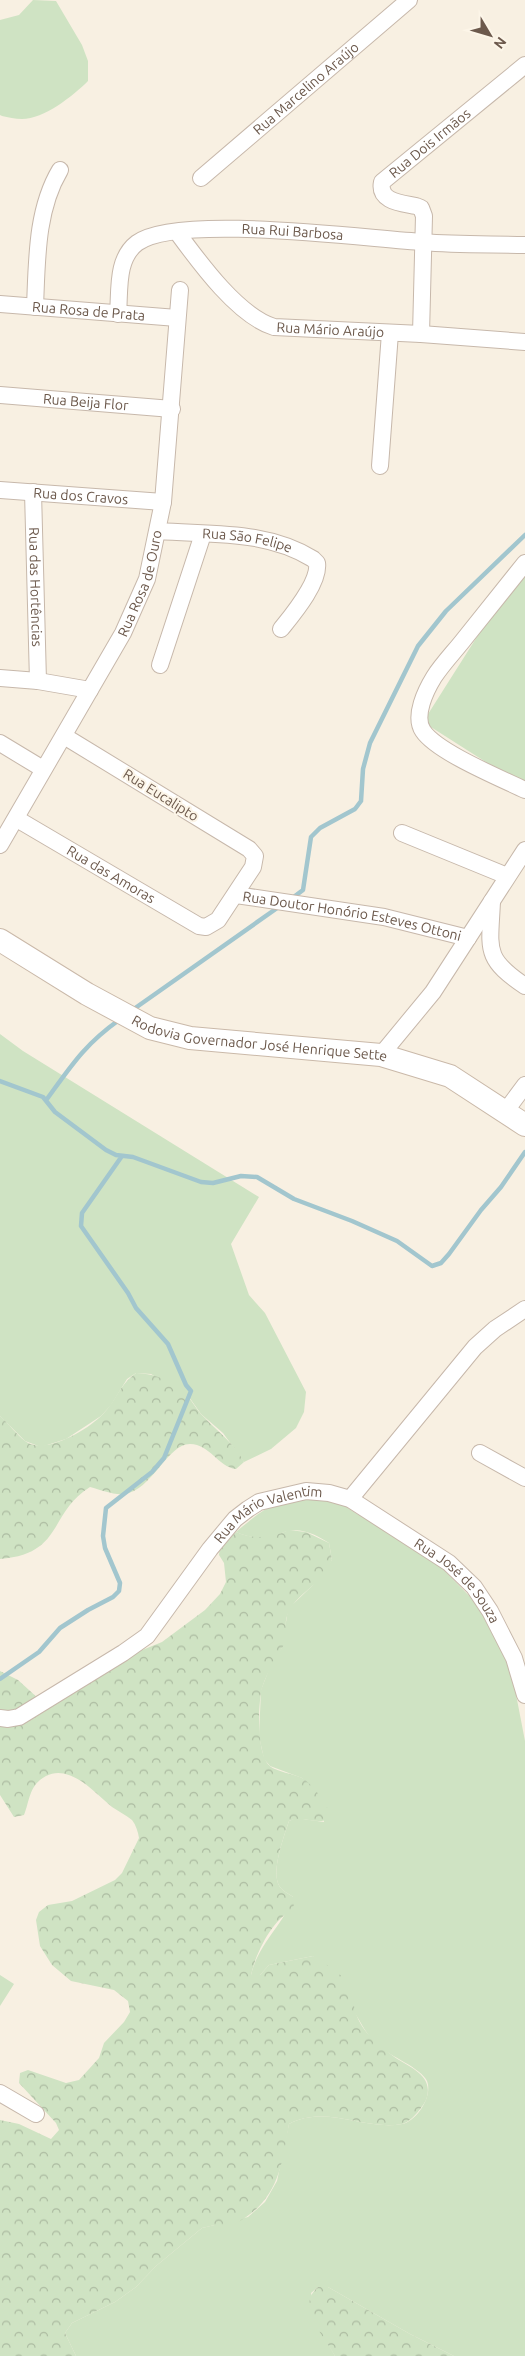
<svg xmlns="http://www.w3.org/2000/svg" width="525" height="2356" font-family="Ubuntu,sans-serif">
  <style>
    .green { fill: #cfe3c3 }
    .forest { fill: url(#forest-crowns) }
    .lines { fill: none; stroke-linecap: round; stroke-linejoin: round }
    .stream { stroke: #a2c6ce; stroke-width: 4.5 }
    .minor-casing { stroke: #c7b8ab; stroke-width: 18 }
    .secondary-casing { stroke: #cab9a9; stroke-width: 24 }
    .minor { stroke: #fff; stroke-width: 16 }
    .secondary { stroke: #fff; stroke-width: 22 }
    .labels { text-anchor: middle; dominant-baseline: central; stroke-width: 4; stroke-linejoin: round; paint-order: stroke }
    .street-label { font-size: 14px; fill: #6c594c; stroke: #fcf5e8 }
  </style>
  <defs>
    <pattern id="forest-crowns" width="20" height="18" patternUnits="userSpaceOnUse" patternTransform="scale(1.25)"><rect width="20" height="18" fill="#cfe3c3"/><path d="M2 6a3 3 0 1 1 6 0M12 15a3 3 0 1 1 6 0" fill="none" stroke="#acbba1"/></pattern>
  </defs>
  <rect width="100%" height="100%" fill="#f8f0e2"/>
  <path class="green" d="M33 0 56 1 82 45 88 61V81C73 96 44 119 22 119 15 119 8 117 2 116L0 115V20L19 15Z
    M525 561V787L423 722Z
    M0 1034 23 1051 259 1197 231 1244 249 1295 265 1313 306 1392 304 1412 296 1428 271 1449 244 1462 223 1433 201 1414 189 1397 151 1374 136 1373 127 1379 111 1405 101 1416 66 1439 41 1447 25 1441 0 1416Z
    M319 1498 336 1500 357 1514 387 1526 428 1554 489 1616 508 1653 525 1741V2356H454L410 2334 328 2287H318L311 2293 326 2340 335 2356H76L65 2333 72 2323 115 2302 136 2287 156 2266 202 2228 248 2217 265 2202 277 2181 289 2124C325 2104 365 2131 402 2124 417 2121 433 2096 427 2081 421 2068 390 2056 378 2046 368 2037 363 2026 356 2015 344 1994 327 1975 313 1956L269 1965 260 1975H251C259 1942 283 1926 293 1897 289 1894 283 1891 280 1887 270 1874 284 1836 289 1821L296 1818 324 1822 321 1799 316 1793 302 1778 270 1766 264 1759 259 1736 261 1690 273 1659 282 1648 288 1609 312 1586 332 1560 329 1543C318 1536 303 1528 289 1531 284 1531 279 1535 274 1536 261 1540 248 1537 236 1532 270 1503 275 1501 319 1498Z
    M0 1975 14 1984 0 2006Z"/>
  <path class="forest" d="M136 1373C157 1374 177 1382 190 1399 195 1406 199 1413 205 1418 219 1433 234 1443 244 1462L236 1469C218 1467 210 1444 190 1444 167 1444 152 1491 124 1494 113 1495 101 1490 90 1487 48 1513 64 1554 0 1559V1416C9 1424 16 1434 25 1441 44 1456 88 1430 103 1414 116 1401 120 1384 136 1373Z
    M289 1530 306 1532 329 1543 332 1560C329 1566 326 1572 322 1577 304 1595 278 1608 288 1637 279 1655 268 1669 262 1688 258 1704 256 1757 271 1767 279 1772 290 1773 300 1777 312 1782 326 1804 331 1815L329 1819C316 1825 302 1815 289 1821 284 1836 270 1874 280 1887 283 1891 289 1894 293 1897L294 1909C272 1919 256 1953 251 1975H260L269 1965 313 1956C326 1964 344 1974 350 1988 354 1996 353 2006 356 2014 363 2033 378 2045 393 2056 410 2068 435 2075 426 2100 422 2108 411 2122 402 2124 365 2131 325 2104 289 2124 281 2173 276 2206 226 2228L215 2225 202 2228 156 2266 136 2287 115 2302 72 2323 65 2333 76 2356H0V2120L19 2124 51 2139 59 2130 56 2123 19 2083 20 2073 28 2070 66 2083 79 2080 99 2058 104 2043 124 2022 130 2012 128 2001 114 1990 71 1981 52 1965 40 1946 36 1920 39 1912 48 1905 72 1901 115 1880 122 1873 139 1838C138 1832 136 1825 132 1820 126 1815 118 1811 112 1807 96 1794 70 1763 46 1776 29 1785 30 1800 24 1815L14 1817 0 1795V1671L18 1680 40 1700 125 1657 162 1642 205 1610 220 1594 226 1582 224 1563 219 1555 220 1547 236 1532C255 1540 271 1538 289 1530Z
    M318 2287H328L410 2334 454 2356H335C324 2335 295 2307 318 2287Z"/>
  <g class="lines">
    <path class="stream" d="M291 899 303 890 311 837 320 828 355 809 361 801 363 769 370 743 418 646 446 611 525 535
      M131 1011 280 906
      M0 1081 43 1097 55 1112 106 1150 116 1155 133 1157 201 1182 213 1183 241 1176 257 1177 294 1199 352 1221 397 1241 432 1266 441 1263 449 1254 481 1210 501 1187 525 1152
      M47 1099C71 1066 84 1045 119 1020
      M0 1679 39 1652 60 1628 88 1610 113 1597 119 1591 120 1583 105 1548 103 1536 106 1508 152 1472 164 1458 191 1391 186 1385 168 1344 136 1308 128 1293 81 1226 82 1213 122 1156"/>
    <defs>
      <g id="minor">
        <path id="s1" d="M201 178 409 0"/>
        <path id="s2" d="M177 232C199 262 238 316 274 327L421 334 525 342"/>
        <path id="s3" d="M0 304 177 318"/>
        <path d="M35 307C37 261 36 210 60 170"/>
        <path id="s4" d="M118 314C120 290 116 259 137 243 177 213 367 239 423 242 457 245 491 244 525 245"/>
        <path id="s5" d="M421 334 424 216 421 208 416 206C402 203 378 202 382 182L525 65"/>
        <path id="s6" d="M0 395 172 409"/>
        <path d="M380 466 390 333"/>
        <path id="s7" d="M0 490 163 502"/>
        <path id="s8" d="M33 492 38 681"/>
        <path id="s9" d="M159 531C211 535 266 530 313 559L317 563C320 582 293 614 281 629"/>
        <path d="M525 563C505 588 485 613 465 638 455 651 443 663 434 677 426 690 413 716 423 731 437 752 500 778 525 790"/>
        <path d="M160 665 203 534"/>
        <path d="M0 678 38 681 90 690"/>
        <path d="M0 743 43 769"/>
        <path id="s10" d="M17 819 199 926 206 927 218 920 253 867 255 856 249 849 64 736"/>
        <path d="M402 833 507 876"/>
        <path id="s11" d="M0 845 123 633 147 579 163 502 180 290"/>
        <path id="s12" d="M236 895 384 917 468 938"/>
        <path d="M492 901C490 949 483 958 525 986"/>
        <path d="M381 1055 433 992 525 850"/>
        <path d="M505 1112 525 1085"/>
        <path d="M480 1453 525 1478"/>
        <path d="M350 1499 475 1347 495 1329 525 1309"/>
        <path id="s13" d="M0 1718 8 1719 19 1717 123 1653 147 1636 210 1549 235 1519 248 1509 259 1502 306 1491 329 1493 350 1499 449 1563 474 1587 490 1611 514 1658 525 1695"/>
        <path d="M0 2093 36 2114"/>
      </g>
      <g id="secondary">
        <path id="s14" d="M0 940 87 994 150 1028 190 1038 381 1055 450 1076 525 1125"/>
      </g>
    </defs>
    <use href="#minor" class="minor-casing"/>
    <use href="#secondary" class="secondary-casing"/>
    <use href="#minor" class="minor"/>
    <use href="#secondary" class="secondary"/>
  </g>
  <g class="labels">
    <g class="street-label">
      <text stroke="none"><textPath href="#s1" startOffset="138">Rua Marcelino Araújo</textPath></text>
      <text stroke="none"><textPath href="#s5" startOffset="241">Rua Dois Irmãos</textPath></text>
      <text stroke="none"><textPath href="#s4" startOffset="234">Rua Rui Barbosa</textPath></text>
      <text stroke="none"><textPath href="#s3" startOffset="89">Rua Rosa de Prata</textPath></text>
      <text stroke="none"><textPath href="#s2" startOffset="194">Rua Mário Araújo</textPath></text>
      <text stroke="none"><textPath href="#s6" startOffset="86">Rua Beija Flor</textPath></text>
      <text stroke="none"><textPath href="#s7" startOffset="81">Rua dos Cravos</textPath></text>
      <text stroke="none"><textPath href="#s9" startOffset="89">Rua São Felipe</textPath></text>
      <text stroke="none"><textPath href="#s11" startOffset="298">Rua Rosa de Ouro</textPath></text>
      <text stroke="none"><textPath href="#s8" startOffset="95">Rua das Hortências</textPath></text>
      <text transform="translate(161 795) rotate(32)">Rua Eucalipto</text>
      <text stroke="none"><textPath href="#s10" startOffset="109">Rua das Amoras</textPath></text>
      <text stroke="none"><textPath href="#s12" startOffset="118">Rua Doutor Honório Esteves Ottoni</textPath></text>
      <text stroke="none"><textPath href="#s14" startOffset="284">Rodovia Governador José Henrique Sette</textPath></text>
      <text stroke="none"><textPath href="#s13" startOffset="350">Rua Mário Valentim</textPath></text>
      <text stroke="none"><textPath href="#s13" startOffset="576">Rua José de Souza</textPath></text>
    </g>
  </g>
  <g transform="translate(490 35) rotate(128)" stroke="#fcf5e8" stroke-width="4" paint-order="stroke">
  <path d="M0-4L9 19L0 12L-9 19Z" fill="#6c594c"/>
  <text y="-8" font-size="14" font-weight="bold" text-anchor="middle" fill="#6c594c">N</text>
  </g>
</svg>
